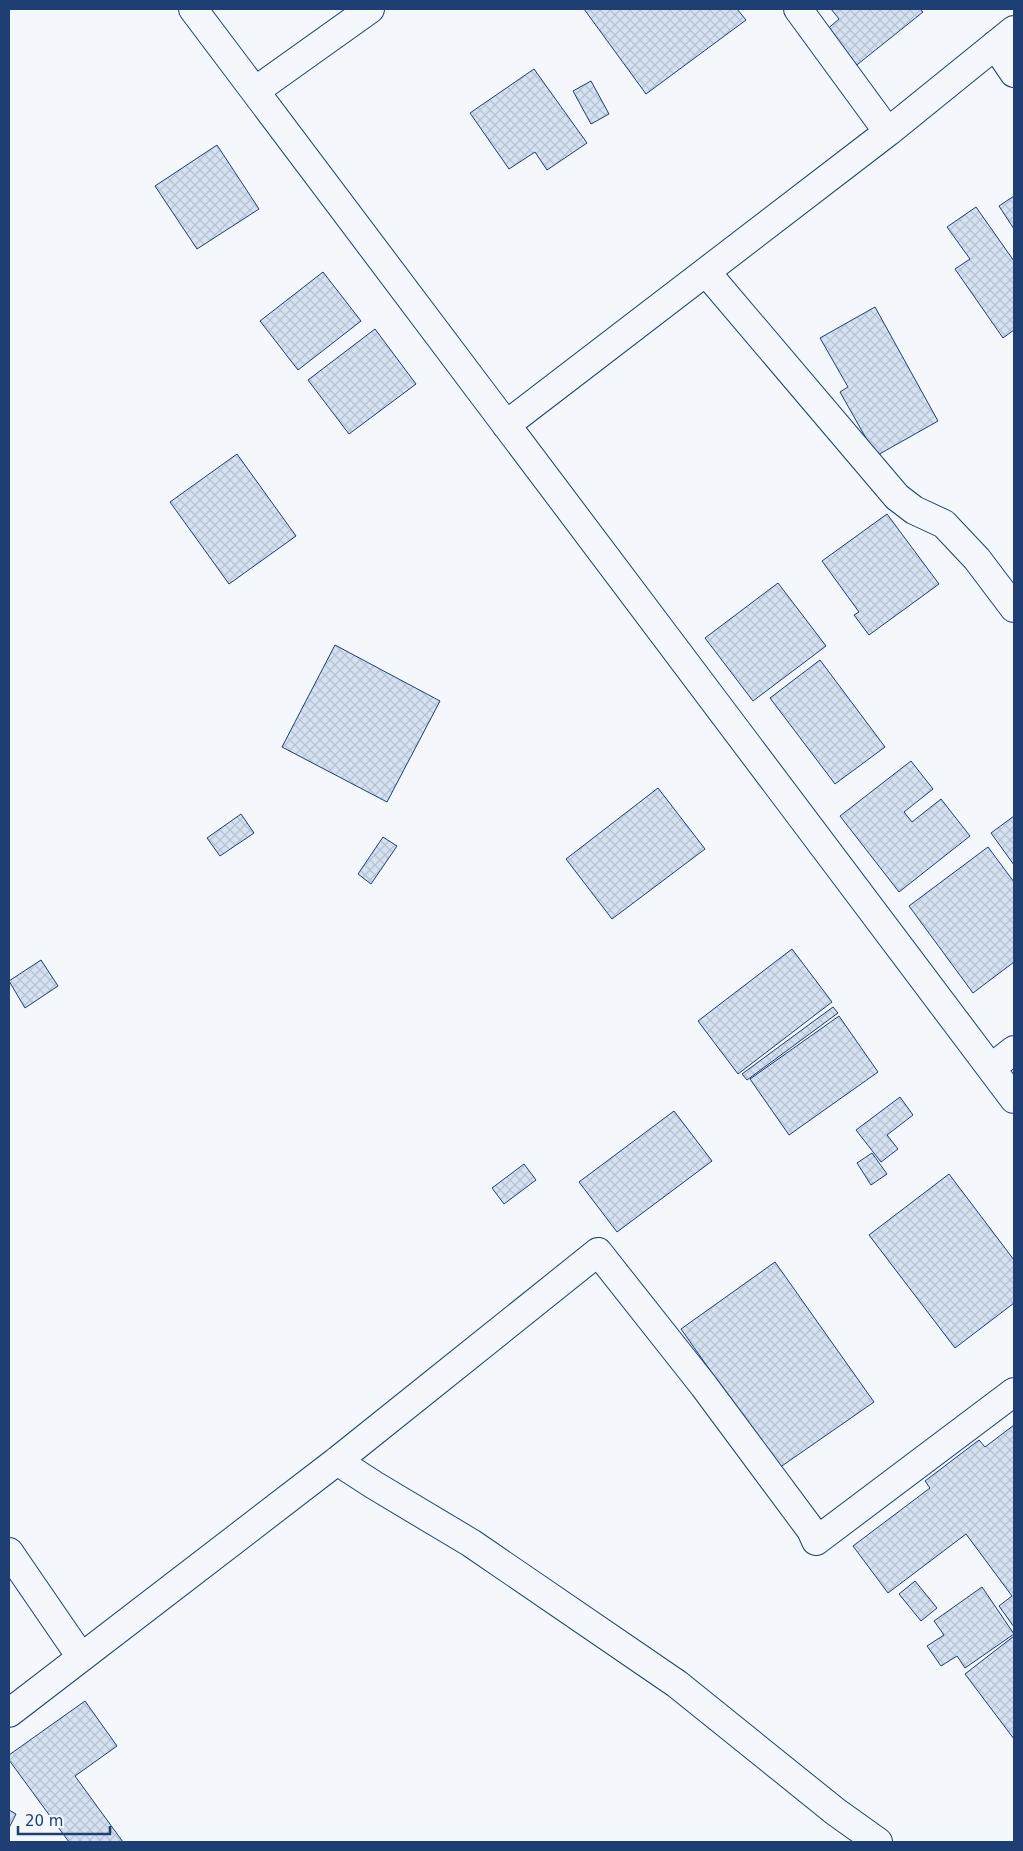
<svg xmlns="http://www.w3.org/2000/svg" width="1023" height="1851" font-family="'DejaVu Sans',sans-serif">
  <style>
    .building { fill: url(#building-cross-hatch); stroke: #1d3f73 }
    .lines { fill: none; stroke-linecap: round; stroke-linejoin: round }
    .minor-casing { stroke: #1d3f73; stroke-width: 30 }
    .minor { stroke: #f4f7fb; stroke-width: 28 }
  </style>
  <defs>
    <pattern id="building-cross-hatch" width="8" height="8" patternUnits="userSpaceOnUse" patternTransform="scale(1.25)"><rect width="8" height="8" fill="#d5e0f0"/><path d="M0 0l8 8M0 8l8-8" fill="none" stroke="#b6c1d1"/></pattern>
  </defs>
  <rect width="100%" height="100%" fill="#f4f7fb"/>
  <path class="building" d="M584 9H737L746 20 646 94Z
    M831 9H920L923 12 853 68 825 31 839 19Z
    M534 69 587 143 547 170 535 152 509 169 470 113Z
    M591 81 609 114 591 124 573 91Z
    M217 145 259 209 197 249 155 186Z
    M1014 196V229L999 206Z
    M976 207 1014 261V330L1003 338 955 269 970 259 947 227Z
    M323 272 361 321 298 370 260 321Z
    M875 307 938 421 876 456 840 392 848 387 820 338Z
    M375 329 416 384 349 434 308 380Z
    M237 454 296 536 229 584 170 502Z
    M887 514 939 584 869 635 854 615 859 612 822 561Z
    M778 583 826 646 753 701 705 638Z
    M335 645 440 701 387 802 282 747Z
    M820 660 885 747 835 784 770 698Z
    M911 761 933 789 904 812 912 822 941 799 970 836 899 892 840 816Z
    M658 788 705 849 612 919 566 859Z
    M241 814 254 833 220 856 207 838Z
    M1014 816V865L991 833Z
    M383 837 397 846 371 884 358 874Z
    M988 847 1014 882V962L973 993 909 906Z
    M792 949 832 1002 738 1074 698 1021Z
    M41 960 58 986 25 1008 9 981Z
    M833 1007 838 1013 747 1080 742 1074Z
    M839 1016 878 1072 789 1135 750 1079Z
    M900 1097 913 1115 887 1135 898 1149 881 1162 856 1130Z
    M674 1111 712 1161 617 1232 579 1182Z
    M872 1153 887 1174 871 1185 857 1163Z
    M524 1164 536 1180 504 1204 492 1188Z
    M949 1174 1014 1260V1303L955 1348 869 1235Z
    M775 1262 874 1402 779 1468 681 1329Z
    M1014 1425V1627L999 1606 1012 1596 966 1534 888 1593 853 1546 930 1488 925 1481 979 1440 985 1447Z
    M915 1581 937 1608 921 1621 899 1594Z
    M982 1587 1014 1634 965 1668 957 1656 941 1666 927 1646 944 1635 934 1621Z
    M1014 1636V1739L965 1674Z
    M85 1701 117 1746 75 1776 123 1842H69L9 1760V1755Z
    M9 1810 16 1814 9 1828Z"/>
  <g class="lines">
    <defs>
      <path id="minor" d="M193 9 1014 1099
        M798 9 888 132
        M995 45 1014 73
        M255 91 370 9
        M706 272 897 497 914 510 944 524 977 559 1014 608
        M506 425 888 132 1014 30
        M991 1068 1014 1050
        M337 1461 374 1485 471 1543 677 1684 836 1812 878 1842
        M9 1552 81 1657
        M9 1713 337 1461 598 1252 704 1386 811 1530 816 1541 1014 1392"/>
    </defs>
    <use href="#minor" class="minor-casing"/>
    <use href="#minor" class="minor"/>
  </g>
  <rect width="1023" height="1851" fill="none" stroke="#1d3f73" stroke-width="20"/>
  <path d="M18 1826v8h92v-8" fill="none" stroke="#1d3f73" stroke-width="2.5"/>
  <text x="25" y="1826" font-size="15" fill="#1d3f73" stroke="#f4f7fb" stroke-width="4" paint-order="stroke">20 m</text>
</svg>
